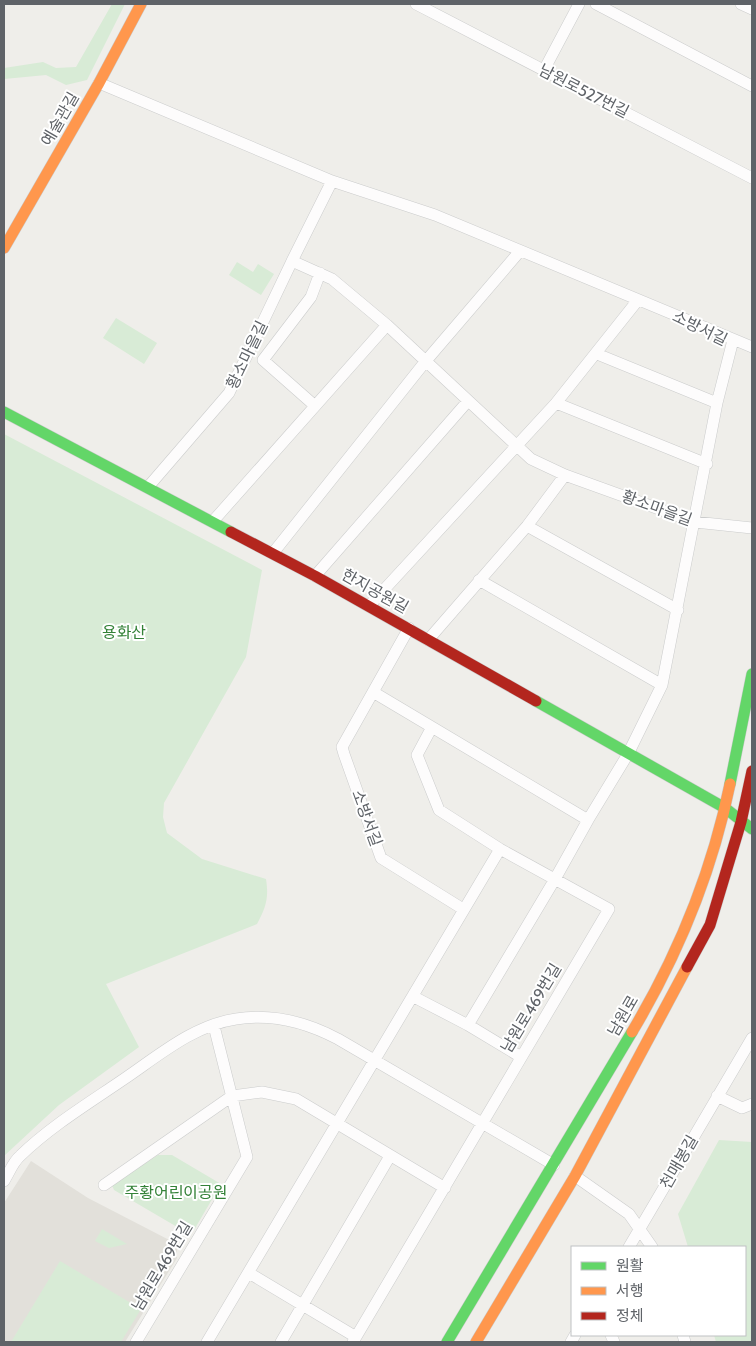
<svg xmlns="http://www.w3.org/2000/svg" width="756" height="1346" font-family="Cabin,'Noto Sans KR',sans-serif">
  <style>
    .education { fill: #e2e0da }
    .green { fill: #d8ebd6 }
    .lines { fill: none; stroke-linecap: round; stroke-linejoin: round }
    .street-casing { stroke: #cbcccc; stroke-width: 12 }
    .fast-casing { stroke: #cacacb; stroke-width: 12 }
    .slow-casing { stroke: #cacacb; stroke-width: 12 }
    .jam-casing { stroke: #cacacb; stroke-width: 12 }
    .street { stroke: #fdfcfc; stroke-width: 11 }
    .fast { stroke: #63d668; stroke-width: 11 }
    .slow { stroke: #ff974d; stroke-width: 11 }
    .jam { stroke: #b3261e; stroke-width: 11 }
    .labels { text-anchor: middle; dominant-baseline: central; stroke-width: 4; stroke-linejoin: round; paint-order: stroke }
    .street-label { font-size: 16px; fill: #5f6368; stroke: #fff }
    .park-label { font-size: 16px; fill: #348238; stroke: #fff }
  </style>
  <rect width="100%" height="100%" fill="#efeeea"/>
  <path class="education" d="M31 1161 88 1198 177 1244V1258L125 1342H4V1203Z"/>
  <path class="green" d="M112 4H125L87 80 66 85 46 75 4 79V68L43 62 56 68 76 67Z
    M237 262 253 272 258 264 274 274 261 295 229 275Z
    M116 318 157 343 144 364 103 338Z
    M4 434 262 570 246 657 164 803 163 817 167 833 202 859 266 879C269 898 266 907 257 924L106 984 139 1047 59 1105 4 1156Z
    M719 1140 752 1142V1342H716L714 1335H745V1247H688L678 1214Z
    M158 1155H172L221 1184 194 1230 184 1231 114 1190 112 1185Z
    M102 1229 127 1244 109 1248 95 1241Z
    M60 1261 141 1309 121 1342H11Z"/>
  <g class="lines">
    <defs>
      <path id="street" d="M416 4 752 178
        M596 4 752 86
        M741 4 752 9
        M544 70 579 4
        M99 83 332 181 435 215 752 347
        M292 261 332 181
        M597 354 717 403
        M556 403 707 464
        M314 405 263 360 311 297 320 273
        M148 487 229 393 292 261 332 279 387 325 531 459 565 475 695 522 752 528
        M214 520 387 325
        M527 526 678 610
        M273 553 425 362 520 251
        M315 576 468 401
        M479 580 662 685
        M369 606 556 403 638 300
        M409 628 342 747 344 754 381 858 463 909
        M428 640 527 526 565 475
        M373 692 588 820
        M414 997 468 1025 521 1057
        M468 1025 555 879 588 820 628 754 662 685 717 403 733 340
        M717 1096 742 1108 752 1104
        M575 1176 629 1214 652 1247
        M4 1181C9 1173 13 1162 20 1156 51 1126 89 1103 124 1079 158 1056 194 1025 236 1019 273 1013 306 1022 338 1039L554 1165
        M104 1185 232 1096 262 1092 296 1099 445 1188
        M629 1247 752 1038
        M249 1273 356 1337
        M611 1335 614 1342
        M683 1335 685 1342
        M136 1342 247 1157 214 1026
        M207 1342 500 849
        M281 1342 390 1156
        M353 1342 609 909 500 849 439 810 417 755 432 727
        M571 1342 575 1335"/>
      <path id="fast" d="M4 412 231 532
        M536 701 725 808 752 829
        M730 784 752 674
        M447 1342 632 1032"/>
      <path id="slow" d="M4 248 99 83 141 4
        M632 1032C678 955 712 872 730 784
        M476 1342 575 1176 687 967"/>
      <path id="jam" d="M231 532 315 576 536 701
        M687 967 710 925 741 822 752 771"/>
    </defs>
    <use href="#street" class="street-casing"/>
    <use href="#fast" class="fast-casing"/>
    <use href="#slow" class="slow-casing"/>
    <use href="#jam" class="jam-casing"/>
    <use href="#street" class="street"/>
    <use href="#fast" class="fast"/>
    <use href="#slow" class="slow"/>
    <use href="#jam" class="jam"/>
  </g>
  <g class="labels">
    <g class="street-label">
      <text transform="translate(584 91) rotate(27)">남원로527번길</text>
      <text transform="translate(60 119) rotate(-60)">예술관길</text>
      <text transform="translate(700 328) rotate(26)">소방서길</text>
      <text transform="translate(247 355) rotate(-64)">황소마을길</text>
      <text transform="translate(657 508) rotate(20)">황소마을길</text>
      <text transform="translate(375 591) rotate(29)">한지공원길</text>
      <text transform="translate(367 818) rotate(70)">소방서길</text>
      <text transform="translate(531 1008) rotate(-59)">남원로469번길</text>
      <text transform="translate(623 1016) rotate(-60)">남원로</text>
      <text transform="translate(679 1162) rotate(-60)">천매봉길</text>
      <text transform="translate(162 1266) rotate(-59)">남원로469번길</text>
    </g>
    <g class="park-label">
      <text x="124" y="632">용화산</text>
      <text x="176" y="1192">주황어린이공원</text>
    </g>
  </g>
  <rect width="756" height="1346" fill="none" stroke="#5f6368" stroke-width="10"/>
  <rect x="571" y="1246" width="175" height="90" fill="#ffffff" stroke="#bfc1c3"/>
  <rect x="581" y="1262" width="25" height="8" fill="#63d668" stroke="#bfc1c3"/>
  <text x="616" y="1271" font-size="15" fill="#5f6368">원활</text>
  <rect x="581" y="1287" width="25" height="8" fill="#ff974d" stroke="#bfc1c3"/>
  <text x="616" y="1296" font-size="15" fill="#5f6368">서행</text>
  <rect x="581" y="1312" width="25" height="8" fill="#b3261e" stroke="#bfc1c3"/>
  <text x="616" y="1321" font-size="15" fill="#5f6368">정체</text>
</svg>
